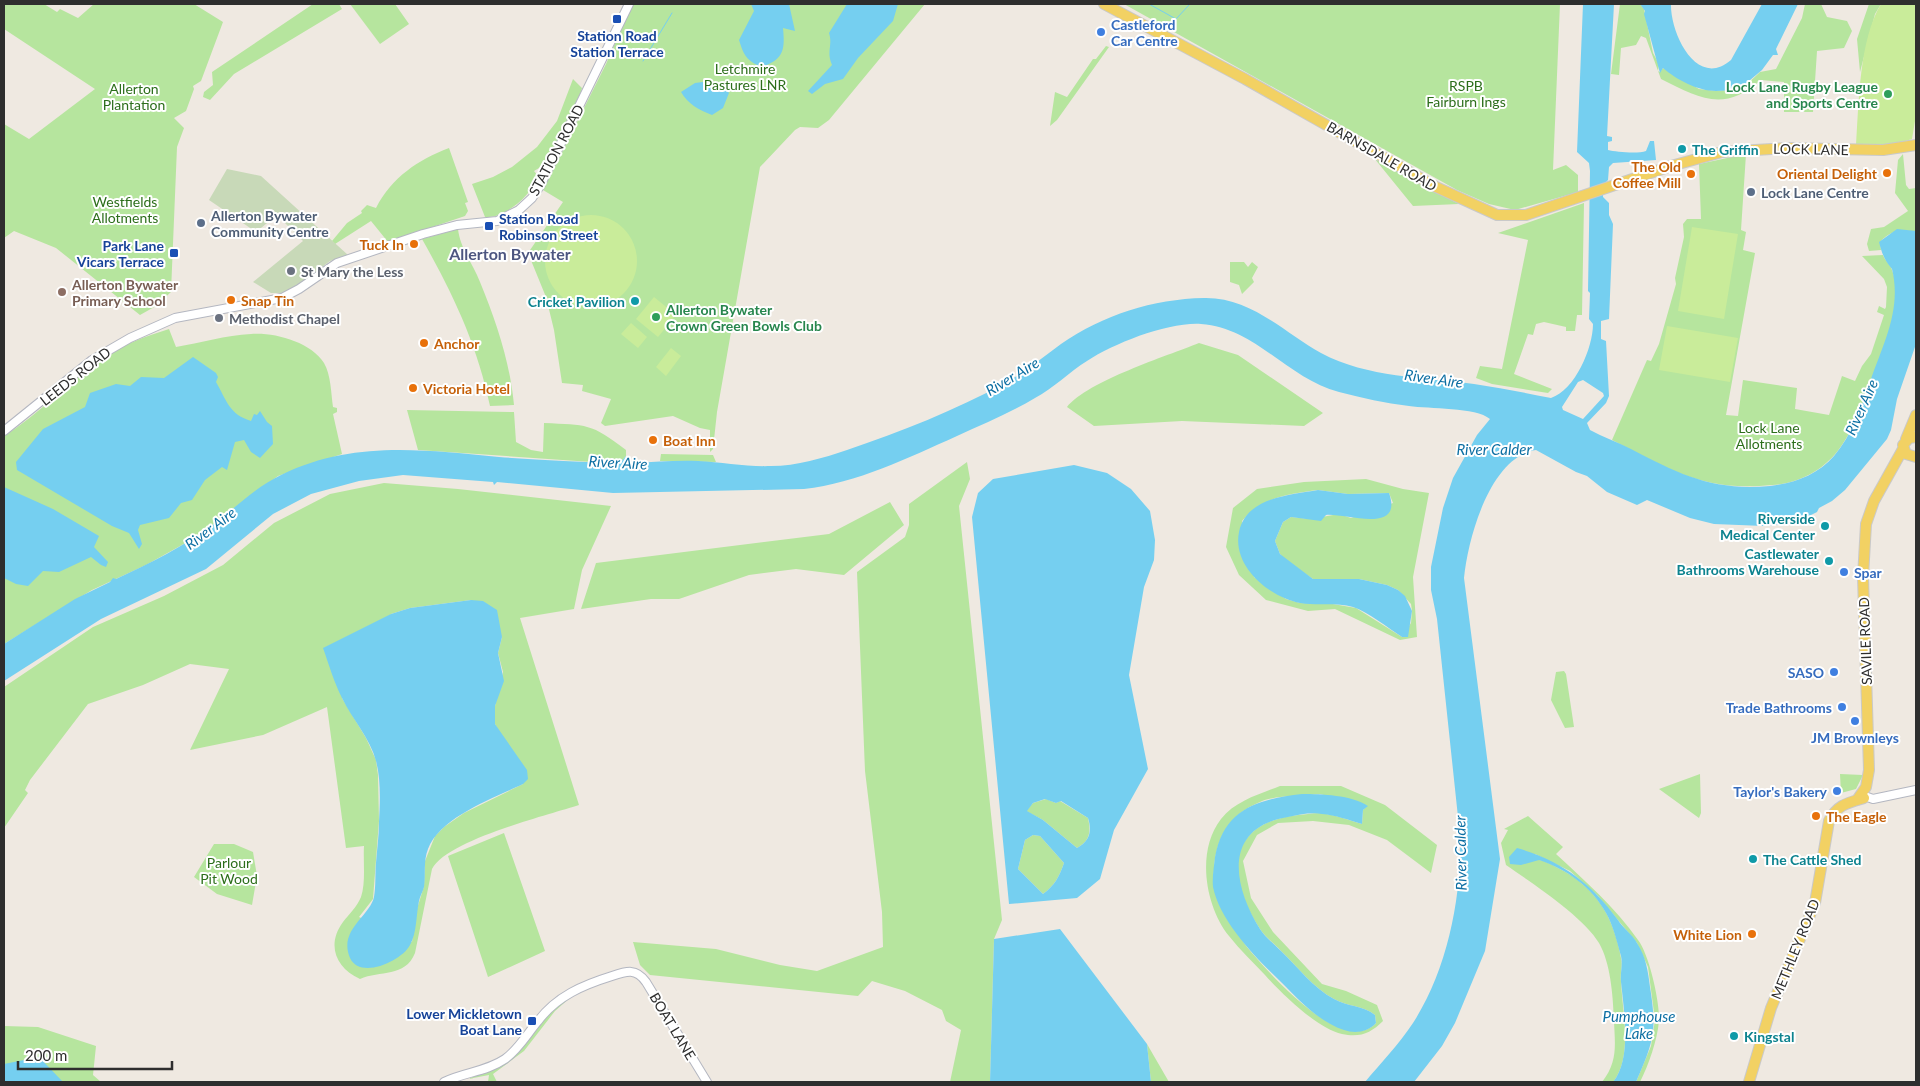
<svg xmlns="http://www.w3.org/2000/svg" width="1920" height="1086" font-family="Lato,sans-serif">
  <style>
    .green { fill: #b6e59e; fill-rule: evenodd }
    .cemetery { fill: #c8d9b8 }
    .pitch { fill: #c9ec9a }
    .water { fill: #75cff0; fill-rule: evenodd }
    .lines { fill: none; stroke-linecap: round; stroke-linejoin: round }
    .stream { stroke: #75cff0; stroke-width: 1 }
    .minor-casing { stroke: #b4b7c1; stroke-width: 10 }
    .major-casing { stroke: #c9c9c9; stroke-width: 12 }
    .minor { stroke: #fff; stroke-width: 8 }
    .major { stroke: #f2d163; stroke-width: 10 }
    .transit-dot { fill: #1a4fb4; stroke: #fff; stroke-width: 2 }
    .shop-dot { fill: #3f7fe0; stroke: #fff; stroke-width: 2 }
    .leisure-dot { fill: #2e9e5b; stroke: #fff; stroke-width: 2 }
    .culture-dot { fill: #0f9aa8; stroke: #fff; stroke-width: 2 }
    .food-dot { fill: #e8710a; stroke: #fff; stroke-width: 2 }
    .service-dot { fill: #5c6f8a; stroke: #fff; stroke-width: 2 }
    .worship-dot { fill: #6b7280; stroke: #fff; stroke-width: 2 }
    .education-dot { fill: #8d6e63; stroke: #fff; stroke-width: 2 }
    .labels { text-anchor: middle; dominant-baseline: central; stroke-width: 4; stroke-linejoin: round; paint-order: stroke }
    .shop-label { font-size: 14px; font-weight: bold; fill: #366cbe; stroke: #fff; text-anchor: end }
    .transit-label { font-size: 14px; font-weight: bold; fill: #164399; stroke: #fff; text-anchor: end }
    .park-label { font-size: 14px; fill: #2c6e1b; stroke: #fff }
    .leisure-label { font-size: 14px; font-weight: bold; fill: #27864d; stroke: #fff; text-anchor: end }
    .culture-label { font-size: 14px; font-weight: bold; fill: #0d838f; stroke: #fff; text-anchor: start }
    .street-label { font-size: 14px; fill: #2e2e2e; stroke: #fff }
    .food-label { font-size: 14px; font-weight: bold; fill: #c56008; stroke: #fff; text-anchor: start }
    .service-label { font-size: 14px; font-weight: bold; fill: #4e5e75; stroke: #fff; text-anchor: start }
    .worship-label { font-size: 14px; font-weight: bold; fill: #5b616d; stroke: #fff; text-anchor: start }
    .education-label { font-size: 14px; font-weight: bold; fill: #785e54; stroke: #fff; text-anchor: start }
    .water-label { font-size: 15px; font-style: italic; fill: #0d6fa3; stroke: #fff }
    .quarter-label { font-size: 16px; font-weight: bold; fill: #4d5680; stroke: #fff }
  </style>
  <rect width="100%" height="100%" fill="#efe9e1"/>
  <path class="green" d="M4 4H44L57 12 60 9 78 18 94 4H194L223 22 201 81 193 86 194 89 186 111 174 118 184 128 177 147 171 292 156 306 140 315 56 248 14 231 4 238V124L29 139 95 89 4 29Z
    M313 4H339L342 9 234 74 210 100 203 97 204 92 213 85 212 72Z
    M350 4H395L409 24 380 44Z
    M632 4H925L829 120 818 128 800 127 795 130 760 167 717 412 713 449 710 452V430L700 428 673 416 605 426 601 423 611 399 582 391 583 385 562 383 554 330 546 297 528 253 563 202 543 190 606 64Z
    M1124 4H1560L1553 170 1566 165 1578 175V192L1515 210 1489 204 1457 190Z
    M1620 4H1640L1644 9 1653 53 1659 64 1658 71 1660 72 1663 68 1699 89 1717 91 1743 88 1760 72 1776 69 1802 18 1805 4H1821L1827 17 1847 21 1852 31 1844 48 1817 51 1813 112H1784V82L1761 80C1724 113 1699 98 1661 79L1646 38 1641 36 1636 45 1621 48 1619 75 1611 74Z
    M1869 4H1881L1875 14 1860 72 1857 39Z
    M1106 46 1109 47 1057 120 1050 126 1055 92 1067 97 1093 59H1096Z
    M573 79 582 88 581 92 546 164 534 171 539 177C530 195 507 218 485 217L472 184 493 177 512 167 537 147 557 121Z
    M449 148 468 202 465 203 468 211 465 216 388 242 371 221 335 244 332 241 347 223 362 213 361 211 367 205 376 208C392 177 418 160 449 148Z
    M1370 153 1425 187 1459 204 1413 206Z
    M1746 154 1741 230 1746 232 1743 250 1755 253 1726 415 1738 416 1743 380 1797 388 1795 409 1829 415 1842 376 1855 381 1862 366 1871 354 1884 315 1877 312 1879 306 1885 309 1886 307 1887 287 1884 279 1862 256 1883 255C1885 261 1891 265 1892 270 1905 303 1886 342 1874 373 1865 397 1857 423 1842 445 1826 469 1801 483 1772 485 1704 492 1670 470 1612 440L1647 360 1651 361 1659 344 1676 284 1675 278 1684 237 1683 224 1687 219H1701L1699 164Z
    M1903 154 1906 185 1909 189 1916 188V231C1901 231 1891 229 1880 242L1881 250 1869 251 1867 244 1871 229 1884 227 1908 211 1895 193 1898 160Z
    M1584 203 1582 315H1577L1575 331H1566V327L1544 322 1536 324 1533 335 1528 334 1514 374 1552 389 1548 393 1492 384 1476 378 1480 366 1502 369 1528 240 1498 233Z
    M458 229C460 248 473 264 480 282 496 321 510 362 514 405L490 406C477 344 453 294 422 239Z
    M1230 262H1244L1248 267 1252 262 1258 267 1252 278 1254 282 1242 294 1239 285 1230 282Z
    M169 329 176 347C200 343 226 335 251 334 274 332 311 342 324 363 331 375 331 393 333 407L337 408V412L333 414 342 454 278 476 198 536 146 565 92 590 4 644V436C39 414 67 384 99 360 120 345 145 337 169 329Z
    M1199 343 1238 355 1323 413 1304 426 1182 421 1094 426 1067 407C1088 381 1167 356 1199 343Z
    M407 410 514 412 516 442 531 450 543 452 544 423C587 425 591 423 626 450V456L620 463H606L418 450Z
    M661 454 713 455 716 462 660 461Z
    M967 462 970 479 959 506 1002 920 994 939 990 1082H950L961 1030 946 1021 942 1010 905 991 872 981 858 996 650 975 640 965 633 942 716 949 780 965 817 971 883 947 882 912 865 771 857 572 905 537 909 525V504Z
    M1366 479 1403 489 1429 493 1413 577 1417 637 1400 640 1335 609 1308 611 1266 600 1239 575 1226 547 1233 508 1257 489 1304 482ZM1318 490 1348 494 1389 493 1393 503 1351 518 1339 514 1310 519 1291 517 1283 522 1275 541 1280 554 1287 561 1313 579H1359L1387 585 1398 590 1411 604 1412 611 1411 623 1402 637 1356 608 1333 604 1300 603 1286 599 1254 577 1242 521C1262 497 1289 494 1318 490Z
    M384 483 458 489 611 506 582 570 574 609 520 618 579 805C545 816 447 840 432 869L415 953C405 978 380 970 360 979 336 968 326 945 343 922 349 914 357 907 361 897 366 882 363 862 364 846L346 848 327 707 263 735 190 750 229 669 190 664 143 685 88 704 30 780 25 790 28 793 4 828V687L93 627 164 596 223 565 274 523 330 494ZM471 600 502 637 498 653 503 672 495 706V724L523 784 464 813 444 827 435 836 425 861 424 886 416 912 412 942 359 917 373 899 379 821 378 775 376 760 366 738 342 698 391 614 410 608Z
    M890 502 904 525 844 575 796 569 749 575 679 599H651L581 609 596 563 829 534Z
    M1564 671 1566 674 1574 727 1565 728 1551 700 1556 672Z
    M1700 774 1701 813 1699 818 1659 789Z
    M1840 774 1863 775 1856 789 1841 793Z
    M1280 786H1341L1385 805 1437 845 1431 873 1387 840 1349 825 1313 821 1278 823 1257 835 1243 861 1251 898 1273 932 1322 984 1346 991 1377 1005 1383 1021C1371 1033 1360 1038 1342 1034 1318 1029 1282 994 1265 975 1253 962 1240 950 1229 936 1205 906 1196 851 1221 819 1235 801 1260 794 1280 786ZM1320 794 1367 806 1363 810 1362 824C1349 820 1335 815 1321 813 1311 813 1301 815 1291 816 1223 827 1229 882 1260 929 1265 937 1275 944 1281 951 1298 967 1313 988 1334 999 1348 1007 1363 1005 1375 1015L1376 1023C1343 1058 1267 971 1247 947 1239 936 1218 900 1214 888 1212 882 1214 874 1214 869 1216 837 1230 814 1260 802 1275 795 1303 796 1320 794Z
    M1046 799 1056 803 1060 801 1088 818C1091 832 1090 841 1077 848L1043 820 1026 811 1033 803Z
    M1528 816 1563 847 1556 854C1585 881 1615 907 1638 940 1649 954 1660 1002 1659 1021 1657 1041 1649 1064 1640 1082H1636L1651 1046 1655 1020 1648 967 1637 943 1598 896 1570 871 1535 854 1530 861C1540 857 1550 864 1558 868 1577 877 1595 893 1605 911 1612 922 1619 945 1621 958 1623 966 1620 973 1621 981 1622 1010 1633 1055 1614 1081L1602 1082C1618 1062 1615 1045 1614 1021 1613 997 1611 964 1599 943 1584 917 1532 883 1506 865L1501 843 1508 830 1504 829Z
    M504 833 545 951 488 977 448 856Z
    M1033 835 1040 836 1064 863C1059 877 1055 885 1043 894L1018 869 1025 840Z
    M214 844H234L253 852 257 876 252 905 217 894 194 877Z
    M572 996 555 1011 524 1051 493 1074 497 1082H488L489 1075 468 1079 492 1069 552 1009Z
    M4 1026 38 1027 96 1046 93 1075 101 1082H4Z
    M1147 1044 1169 1082H1151Z"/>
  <path class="cemetery" d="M227 169 261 176 348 255 330 261 294 288 281 293H271L253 282 303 241 277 215 256 232 209 200Z"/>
  <path class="pitch" d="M1881 4H1916V115L1912 139 1889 146 1856 145C1859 103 1859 40 1881 4Z
    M545 261a46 46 0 1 1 92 0a46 46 0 1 1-92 0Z
    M1692 227 1738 234 1724 319 1678 311Z
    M654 297 676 315 658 337 636 319Z
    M631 323 647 337 638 348 621 334Z
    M1667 326 1738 338 1730 382 1659 370Z
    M671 348 681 356 666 376 656 367Z"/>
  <path class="water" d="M751 4H789L795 31 783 28C785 50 784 59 762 67 747 61 744 56 739 40L754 11Z
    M847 4H898L893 21 858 58 843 79 825 84 812 94 808 91 832 65C826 52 833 45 829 33Z
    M1583 4H1614L1607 136 1612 137V141L1608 142V150C1616 152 1638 154 1646 151L1650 141H1654L1656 160 1613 163 1609 167 1608 180 1603 185V197L1609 203V215L1613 224 1609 319 1601 321V339L1606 341 1609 396 1606 403 1587 423 1590 430C1603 437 1617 442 1631 449 1681 475 1713 491 1770 486 1795 483 1817 475 1834 456 1852 435 1861 408 1870 382 1883 344 1902 310 1892 269 1885 261 1882 254 1879 242L1897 229 1916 231V344L1897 399 1891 430 1887 439 1845 490 1832 501 1819 508 1817 512 1795 523 1764 526 1714 524 1690 518 1647 500 1637 505 1607 492 1587 476 1576 472 1536 450C1490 457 1468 538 1464 578L1500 859 1485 951 1455 1023 1442 1046 1414 1082H1365C1381 1063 1399 1044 1413 1023 1447 971 1462 897 1460 836L1437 619 1431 590V567L1443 508 1453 478 1477 435 1490 419C1476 407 1429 409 1409 406 1385 403 1362 398 1339 392 1288 379 1256 328 1201 324 1168 322 1115 343 1087 361 1069 372 1054 388 1035 398 1010 413 983 424 957 436 908 458 857 483 804 489L613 493 497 482 494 485 493 482 403 475 359 481 311 494 273 514 206 569 101 619 4 681V644L75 599 110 582 113 578 116 579C150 563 183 547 214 524 236 507 256 487 281 475 353 440 423 450 499 457 539 460 579 462 620 463L626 456 628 460 634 463C655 462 677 460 698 461 722 462 747 467 771 466 797 466 823 458 847 450 900 432 956 410 1005 383 1025 372 1043 357 1061 344 1103 315 1153 299 1204 298 1251 297 1283 332 1321 353 1368 378 1423 377 1474 384 1500 388 1526 393 1551 398 1575 390 1593 348 1593 324L1589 319 1590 293 1588 291 1590 171 1589 163 1577 152ZM1583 380 1603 393 1604 396 1583 419 1563 410 1562 407 1578 382Z
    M1640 4H1671C1670 32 1696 90 1731 60L1762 4H1798L1776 49 1778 55H1773L1762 70 1743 86V90C1734 89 1726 91 1716 91 1698 91 1677 80 1663 68L1660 73 1644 14 1645 11Z
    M710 81 722 85 729 93 723 108 712 115C699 110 688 104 681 92L695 83Z
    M193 357 216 373 218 377 216 382C227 401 229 414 251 421L254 414 257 415 260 411 267 422 272 426 273 444 260 458 251 452 244 440 235 442 227 470 222 467 205 480 192 500 181 503 169 518 140 525 138 530 142 544 139 549 129 533 112 526 17 470 16 462 43 429 85 407 90 393 116 384 130 386 141 377 164 378Z
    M1074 465 1107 473 1131 489 1150 511 1155 540 1154 560 1144 587 1129 675 1148 769 1114 830 1100 879 1077 898 1009 904 972 517 978 493 993 479ZM1045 799 1056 803 1061 801 1088 818C1092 831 1090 841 1077 848L1043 820 1027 811 1033 803ZM1033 835 1040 836 1064 863C1059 877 1055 885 1043 894L1018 869 1025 840Z
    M4 487 53 509 99 536 94 547 108 562 106 567 101 565 91 557 59 572 43 571 28 586 16 584 4 578Z
    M1318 490 1348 494 1389 493C1404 535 1345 513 1326 515L1321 521 1291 517 1283 522 1275 541 1280 554 1313 579H1359L1387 585 1398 590 1405 596 1412 611 1408 637H1402C1388 628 1368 612 1353 607 1336 602 1318 606 1300 603 1269 597 1232 566 1239 532 1246 497 1290 495 1318 490Z
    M471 600 483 601 497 610 502 637 498 653 504 681 495 706V724L527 770 528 779 523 784C494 798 440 817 428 849 423 862 426 874 424 887 423 891 420 896 419 901 416 915 417 933 410 945 402 961 360 980 350 958 338 930 370 916 374 897 376 886 375 874 376 863 377 849 379 835 379 822 380 803 381 779 376 761 370 738 352 719 342 698 334 682 329 665 323 648L391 614 410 608Z
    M1302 794C1322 794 1351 795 1368 806L1363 810 1362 824C1349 820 1335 815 1322 814 1311 812 1298 815 1288 817 1223 827 1232 885 1260 929 1265 937 1274 944 1281 951 1298 967 1313 988 1334 999 1348 1007 1363 1005 1375 1015L1376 1023C1368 1032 1355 1034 1344 1030 1319 1022 1299 1000 1281 982 1257 959 1220 922 1213 887 1212 878 1214 866 1215 857 1224 808 1259 799 1302 794Z
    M1517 848C1562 861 1591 883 1618 920 1623 928 1632 934 1637 943 1646 957 1648 971 1650 987 1657 1031 1654 1041 1636 1082H1613C1632 1059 1624 1011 1621 982 1620 973 1623 965 1621 956 1617 942 1613 925 1606 913 1592 887 1566 869 1539 860L1521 865 1510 864 1509 857Z
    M1060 929 1147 1044 1151 1082H990L994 939Z
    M39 1057 63 1082H4V1064Z"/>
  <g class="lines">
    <path class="stream" d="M1149 4 1176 19 1190 4
      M643 61 672 13"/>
    <defs>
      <path id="minor" d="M4 431 92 360 130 338 175 318 282 298 299 289 337 263 423 234 457 225 497 221 519 210 532 198 540 186 629 4
        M1862 795 1873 799 1916 790
        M444 1082C464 1072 486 1072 505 1059 519 1049 527 1034 538 1021 557 996 583 985 612 976 627 971 636 968 646 982L707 1082"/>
      <path id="major" d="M1104 4 1245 79 1436 187 1497 215H1526L1671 166 1722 152 1787 148 1883 150 1916 145
        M1916 437 1909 438 1903 445 1906 454 1916 457
        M1906 439 1916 415
        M1857 800 1866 787 1869 770 1863 577 1866 524 1874 501 1903 449
        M1749 1082 1771 1008 1815 903 1829 821C1837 805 1847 803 1864 798"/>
    </defs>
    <use href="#minor" class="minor-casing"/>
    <use href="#major" class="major-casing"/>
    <use href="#minor" class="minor"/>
    <use href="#major" class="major"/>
  </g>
  <g class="transit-dot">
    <rect x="612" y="14" width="10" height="10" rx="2.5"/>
    <rect x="484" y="221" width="10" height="10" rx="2.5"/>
    <rect x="169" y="248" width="10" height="10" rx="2.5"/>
    <rect x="527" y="1016" width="10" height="10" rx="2.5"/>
  </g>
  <g class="shop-dot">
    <circle cx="1101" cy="32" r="5"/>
    <circle cx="1844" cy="572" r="5"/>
    <circle cx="1834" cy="672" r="5"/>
    <circle cx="1842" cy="707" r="5"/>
    <circle cx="1855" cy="721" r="5"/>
    <circle cx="1837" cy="791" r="5"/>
  </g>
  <g class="leisure-dot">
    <circle cx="1888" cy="94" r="5"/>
    <circle cx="656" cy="317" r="5"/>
  </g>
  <g class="culture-dot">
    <circle cx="1682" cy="149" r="5"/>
    <circle cx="635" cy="301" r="5"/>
    <circle cx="1825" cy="526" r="5"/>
    <circle cx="1829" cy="561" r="5"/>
    <circle cx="1753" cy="859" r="5"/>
    <circle cx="1734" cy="1036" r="5"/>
  </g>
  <g class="food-dot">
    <circle cx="1887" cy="173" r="5"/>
    <circle cx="1691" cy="174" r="5"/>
    <circle cx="414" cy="244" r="5"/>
    <circle cx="231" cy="300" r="5"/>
    <circle cx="424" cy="343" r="5"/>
    <circle cx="413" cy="388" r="5"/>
    <circle cx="653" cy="440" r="5"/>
    <circle cx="1816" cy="816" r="5"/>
    <circle cx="1752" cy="934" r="5"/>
  </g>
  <g class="service-dot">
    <circle cx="1751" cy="192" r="5"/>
    <circle cx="201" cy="223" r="5"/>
  </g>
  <g class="worship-dot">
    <circle cx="291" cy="271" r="5"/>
    <circle cx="219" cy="318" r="5"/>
  </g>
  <circle class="education-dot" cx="62" cy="292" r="5"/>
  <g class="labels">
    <g class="shop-label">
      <text x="1111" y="24" text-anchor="start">Castleford<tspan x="1111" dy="16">Car Centre</tspan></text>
      <text x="1854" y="572" text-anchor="start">Spar</text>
      <text x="1824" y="672">SASO</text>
      <text x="1832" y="707">Trade Bathrooms</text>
      <text x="1855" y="737" text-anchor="middle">JM Brownleys</text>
      <text x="1827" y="791">Taylor's Bakery</text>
    </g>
    <g class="transit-label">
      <text x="617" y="35" text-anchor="middle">Station Road<tspan x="617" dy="16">Station Terrace</tspan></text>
      <text x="499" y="218" text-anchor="start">Station Road<tspan x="499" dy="16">Robinson Street</tspan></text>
      <text x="164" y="245">Park Lane<tspan x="164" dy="16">Vicars Terrace</tspan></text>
      <text x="522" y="1013">Lower Mickletown<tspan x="522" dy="16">Boat Lane</tspan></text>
    </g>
    <g class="park-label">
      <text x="745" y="68">Letchmire<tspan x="745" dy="16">Pastures LNR</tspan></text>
      <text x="1466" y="85">RSPB<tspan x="1466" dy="16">Fairburn Ings</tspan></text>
      <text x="134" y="88">Allerton<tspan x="134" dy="16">Plantation</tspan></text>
      <text x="125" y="201">Westfields<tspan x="125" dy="16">Allotments</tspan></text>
      <text x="1769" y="427">Lock Lane<tspan x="1769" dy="16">Allotments</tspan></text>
      <text x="229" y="862">Parlour<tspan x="229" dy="16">Pit Wood</tspan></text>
    </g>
    <g class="leisure-label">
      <text x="1878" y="86">Lock Lane Rugby League<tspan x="1878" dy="16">and Sports Centre</tspan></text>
      <text x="666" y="309" text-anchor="start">Allerton Bywater<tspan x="666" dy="16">Crown Green Bowls Club</tspan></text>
    </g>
    <g class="culture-label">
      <text x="1692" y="149">The Griffin</text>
      <text x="625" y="301" text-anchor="end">Cricket Pavilion</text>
      <text x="1815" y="518" text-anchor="end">Riverside<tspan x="1815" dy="16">Medical Center</tspan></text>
      <text x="1819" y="553" text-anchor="end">Castlewater<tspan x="1819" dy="16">Bathrooms Warehouse</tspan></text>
      <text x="1763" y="859">The Cattle Shed</text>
      <text x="1744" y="1036">Kingstal</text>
    </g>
    <g class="street-label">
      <text transform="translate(1811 149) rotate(1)">LOCK LANE</text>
      <text transform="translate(556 150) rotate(-62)">STATION ROAD</text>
      <text transform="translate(1382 156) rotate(30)">BARNSDALE ROAD</text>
      <text transform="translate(75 376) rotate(-38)">LEEDS ROAD</text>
      <text transform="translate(1865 641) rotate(-92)">SAVILE ROAD</text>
      <text transform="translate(1795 949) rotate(-68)">METHLEY ROAD</text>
      <text transform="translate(673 1026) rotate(59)">BOAT LANE</text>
    </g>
    <g class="food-label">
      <text x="1681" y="166" text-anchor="end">The Old<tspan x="1681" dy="16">Coffee Mill</tspan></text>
      <text x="1877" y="173" text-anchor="end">Oriental Delight</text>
      <text x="404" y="244" text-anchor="end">Tuck In</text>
      <text x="241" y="300">Snap Tin</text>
      <text x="434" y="343">Anchor</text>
      <text x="423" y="388">Victoria Hotel</text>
      <text x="663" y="440">Boat Inn</text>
      <text x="1826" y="816">The Eagle</text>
      <text x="1742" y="934" text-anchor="end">White Lion</text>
    </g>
    <g class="service-label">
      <text x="1761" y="192">Lock Lane Centre</text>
      <text x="211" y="215">Allerton Bywater<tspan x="211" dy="16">Community Centre</tspan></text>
    </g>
    <g class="worship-label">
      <text x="301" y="271">St Mary the Less</text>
      <text x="229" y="318">Methodist Chapel</text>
    </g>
    <g class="education-label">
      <text x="72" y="284">Allerton Bywater<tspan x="72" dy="16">Primary School</tspan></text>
    </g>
    <g class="water-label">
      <text transform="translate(1012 376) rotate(-31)">River Aire</text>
      <text transform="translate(1434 378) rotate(8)">River Aire</text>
      <text transform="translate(1861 407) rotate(-66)">River Aire</text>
      <text x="1494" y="449">River Calder</text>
      <text transform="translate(618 462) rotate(3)">River Aire</text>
      <text transform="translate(210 528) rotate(-37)">River Aire</text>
      <text transform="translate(1460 853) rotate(-91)">River Calder</text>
      <text x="1639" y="1016">Pumphouse<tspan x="1639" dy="17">Lake</tspan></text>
    </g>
    <g class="quarter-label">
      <text x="510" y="253">Allerton Bywater</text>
    </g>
  </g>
  <rect width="1920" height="1086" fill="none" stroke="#2e2e2e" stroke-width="10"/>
  <path d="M18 1061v8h154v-8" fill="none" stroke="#2e2e2e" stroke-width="2.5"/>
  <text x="25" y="1061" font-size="15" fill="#2e2e2e" stroke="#ffffff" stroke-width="4" paint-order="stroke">200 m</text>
</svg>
